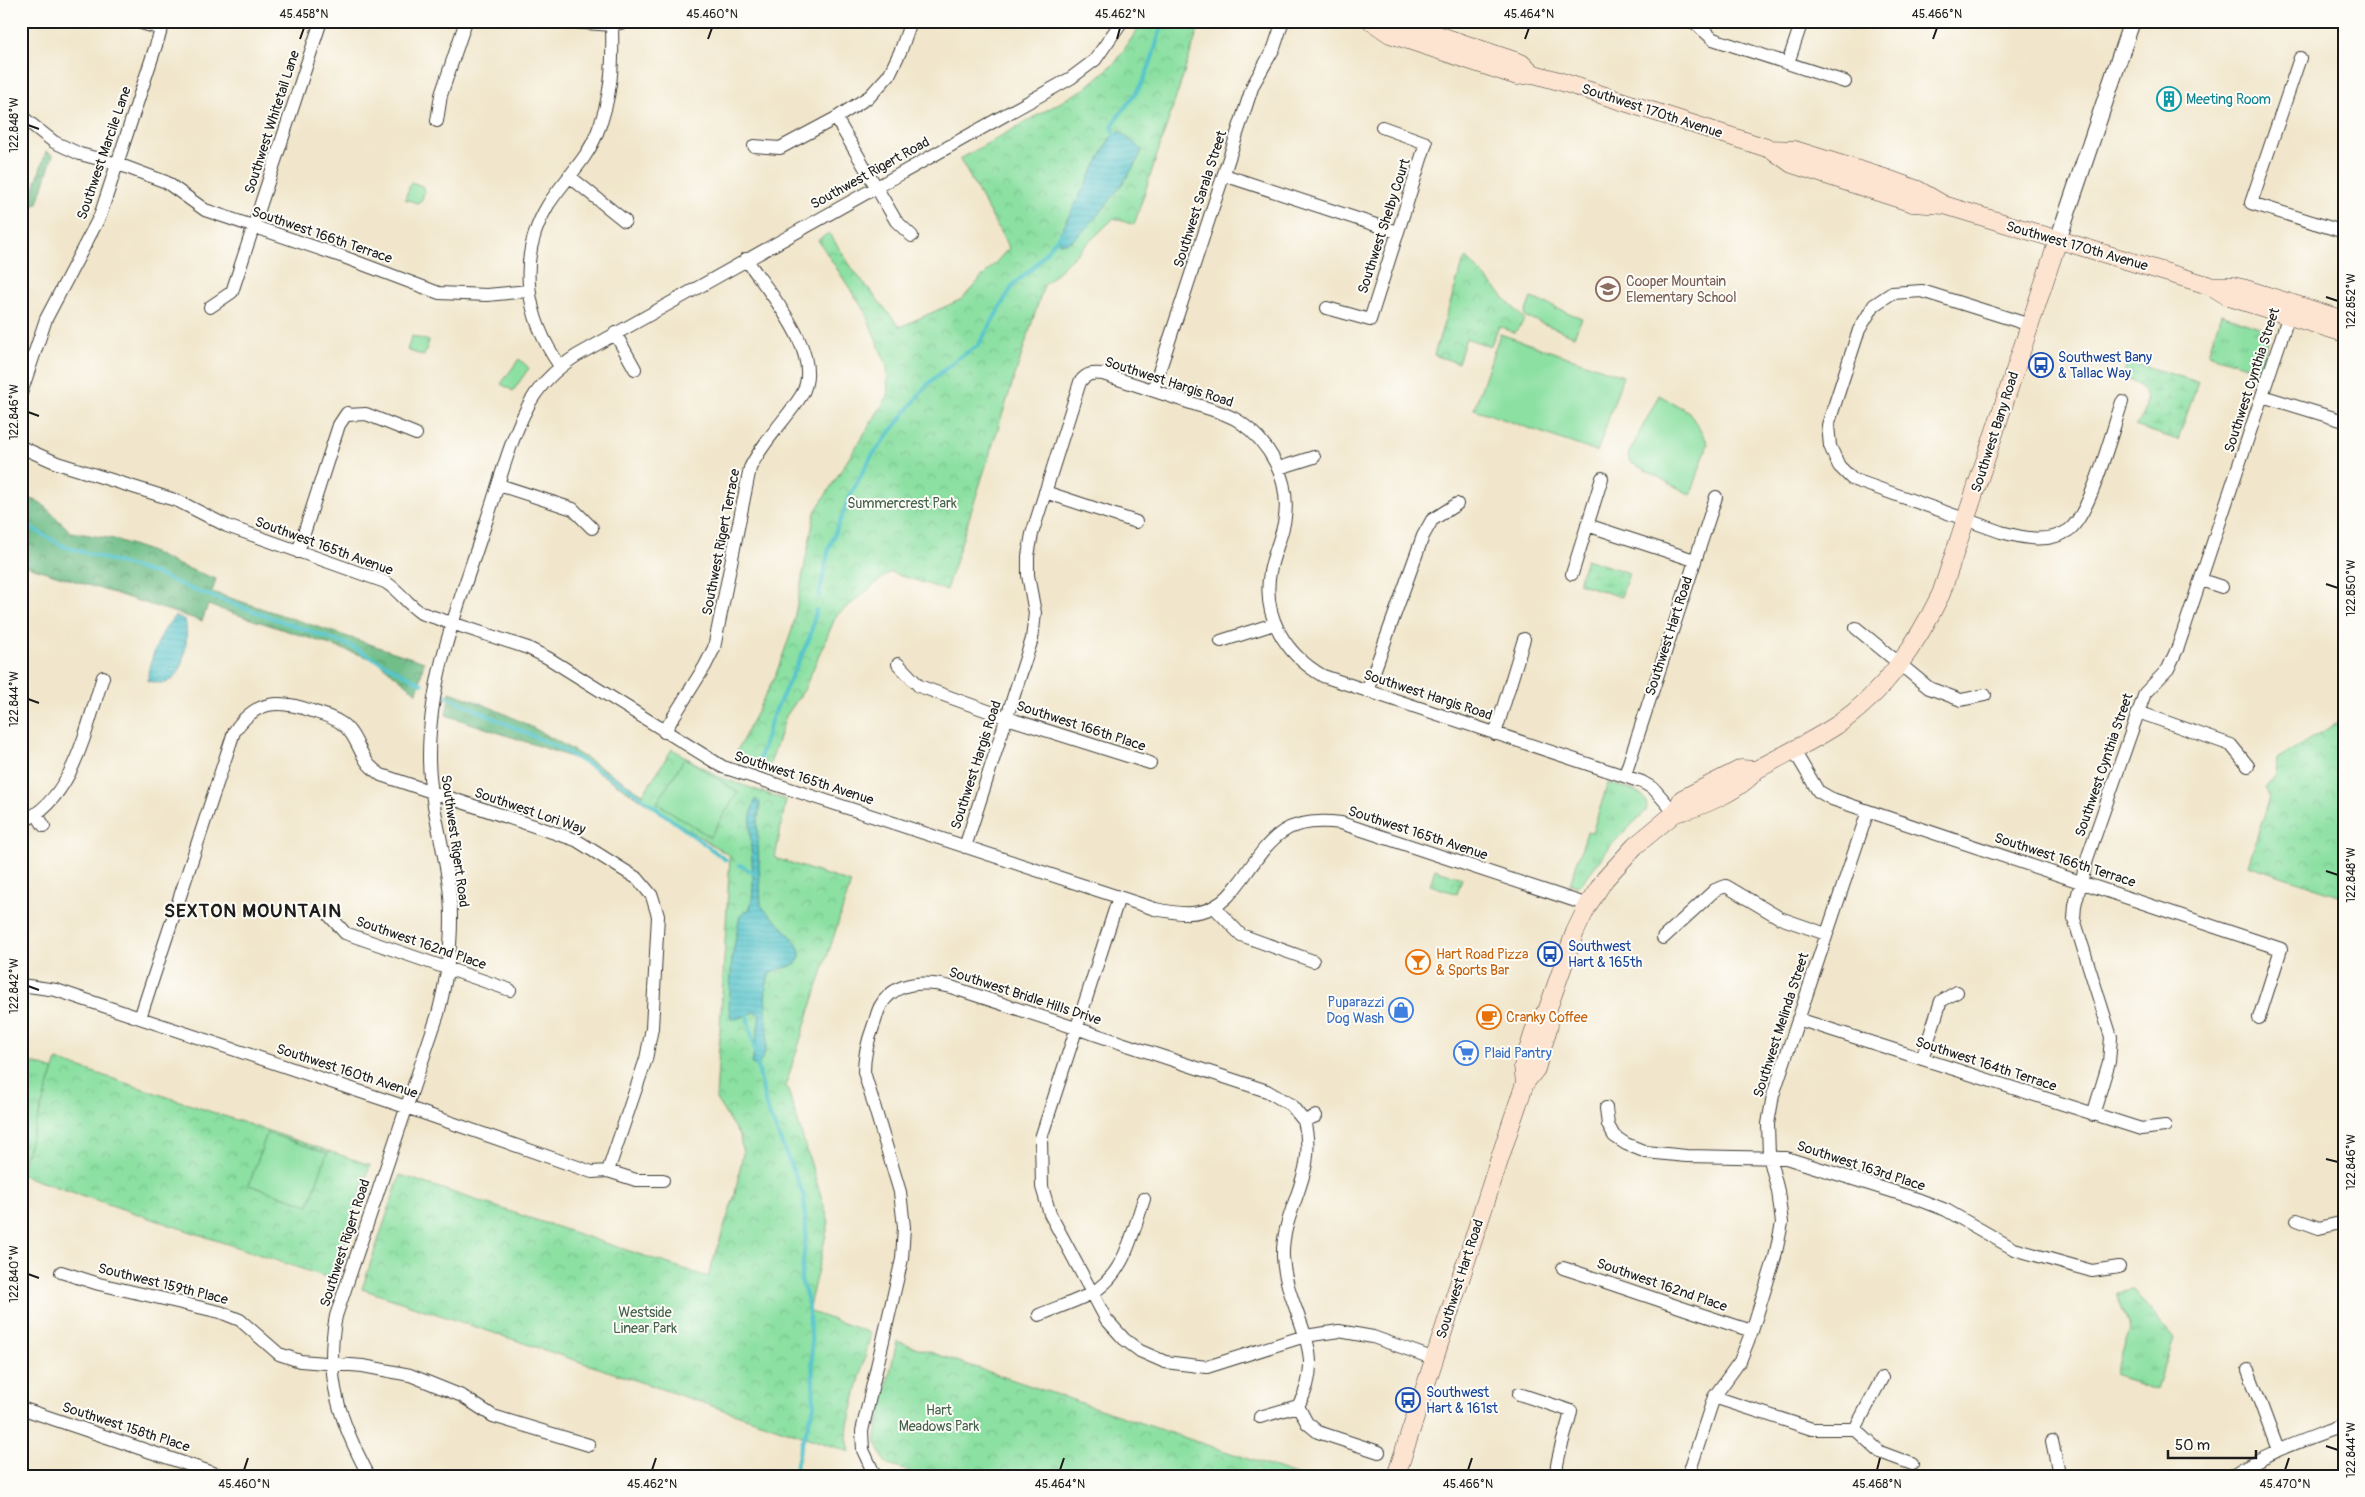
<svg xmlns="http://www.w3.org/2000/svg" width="2365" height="1497" font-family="Pangolin,sans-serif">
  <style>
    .grass { fill: url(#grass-tufts); stroke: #547e5f }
    .forest { fill: url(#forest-crowns); stroke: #466d52 }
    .wetland { fill: url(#wetland-marsh); stroke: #547e5f }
    .park { fill: url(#park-crowns); stroke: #547e5f }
    .pitch { fill: #8be0a2; stroke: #547e5f }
    .water { fill: url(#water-rules); stroke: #3a7074 }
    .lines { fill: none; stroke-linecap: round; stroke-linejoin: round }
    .stream { stroke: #57c5cc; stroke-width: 4 }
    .minor-casing { stroke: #3c3a36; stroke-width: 14 }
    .tertiary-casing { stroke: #3c3a36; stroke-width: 18 }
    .secondary-casing { stroke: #3c3a36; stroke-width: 19 }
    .minor { stroke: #fff; stroke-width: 12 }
    .tertiary { stroke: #fff; stroke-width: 16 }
    .secondary { stroke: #fde4d1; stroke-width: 18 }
    .ticks { fill: none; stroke: #1c1c1c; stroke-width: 2 }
    .labels { text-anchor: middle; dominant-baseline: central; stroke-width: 4; stroke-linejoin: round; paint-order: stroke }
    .culture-label { font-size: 14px; fill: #0d838f; stroke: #fdfcf7; text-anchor: start }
    .street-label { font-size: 14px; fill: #1c1c1c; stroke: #fdfcf7 }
    .education-label { font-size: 14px; fill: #785e54; stroke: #fdfcf7; text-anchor: start }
    .transit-label { font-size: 14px; fill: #164399; stroke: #fdfcf7; text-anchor: start }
    .park-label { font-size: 14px; fill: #43614b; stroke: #fdfcf7 }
    .food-label { font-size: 14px; fill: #c56008; stroke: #fdfcf7; text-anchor: start }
    .shop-label { font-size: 14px; fill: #366cbe; stroke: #fdfcf7; text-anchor: end }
    .district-label { font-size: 19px; font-weight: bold; letter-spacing: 1px; fill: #1c1c1c; stroke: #fdfcf7 }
    .neatline { fill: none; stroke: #1c1c1c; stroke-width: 2 }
    .ticks-label { font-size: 12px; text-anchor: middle; fill: #1c1c1c }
  </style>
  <defs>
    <pattern id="grass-tufts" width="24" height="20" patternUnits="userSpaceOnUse" patternTransform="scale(1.25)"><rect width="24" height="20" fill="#8be0a2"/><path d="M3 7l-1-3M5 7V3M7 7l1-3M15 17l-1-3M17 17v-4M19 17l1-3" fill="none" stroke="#77c08b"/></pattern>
    <pattern id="forest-crowns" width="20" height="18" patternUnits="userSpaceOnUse" patternTransform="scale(1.25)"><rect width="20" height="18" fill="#70be88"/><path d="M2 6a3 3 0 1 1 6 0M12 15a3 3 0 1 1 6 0" fill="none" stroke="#5b9a6e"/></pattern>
    <pattern id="wetland-marsh" width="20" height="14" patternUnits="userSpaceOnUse" patternTransform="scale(1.25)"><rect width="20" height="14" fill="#8be0a2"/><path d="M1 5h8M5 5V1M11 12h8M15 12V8" fill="none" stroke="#77c08b"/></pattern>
    <pattern id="park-crowns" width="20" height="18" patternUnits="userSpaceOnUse" patternTransform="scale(1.25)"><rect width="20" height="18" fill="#8be0a2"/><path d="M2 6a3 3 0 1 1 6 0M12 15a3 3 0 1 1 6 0" fill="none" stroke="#77c08b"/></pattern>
    <pattern id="water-rules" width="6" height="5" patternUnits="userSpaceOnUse" patternTransform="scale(1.25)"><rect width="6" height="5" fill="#57c5cc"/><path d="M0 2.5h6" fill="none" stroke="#4ba9af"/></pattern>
  </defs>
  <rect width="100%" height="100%" fill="#fdfcf7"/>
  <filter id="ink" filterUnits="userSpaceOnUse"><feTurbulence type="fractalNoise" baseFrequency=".02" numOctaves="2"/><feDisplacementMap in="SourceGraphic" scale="10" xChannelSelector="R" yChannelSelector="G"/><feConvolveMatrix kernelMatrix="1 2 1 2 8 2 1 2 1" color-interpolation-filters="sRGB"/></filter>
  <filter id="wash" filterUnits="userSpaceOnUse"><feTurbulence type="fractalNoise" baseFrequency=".0096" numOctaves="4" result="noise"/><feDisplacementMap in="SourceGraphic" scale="20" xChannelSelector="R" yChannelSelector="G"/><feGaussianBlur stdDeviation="1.12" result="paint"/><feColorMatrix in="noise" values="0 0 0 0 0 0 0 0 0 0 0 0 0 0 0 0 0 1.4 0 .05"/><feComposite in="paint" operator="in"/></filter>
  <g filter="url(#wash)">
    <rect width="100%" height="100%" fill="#f1e6cb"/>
    <path class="grass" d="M2221 314 2265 329 2268 340 2259 370 2208 354Z
      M1608 783C1623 788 1652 790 1646 811L1612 844 1582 883 1578 885 1570 884 1587 832 1592 833Z
      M21 1059 54 1070 21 1169Z
      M2133 1290 2174 1338 2157 1389 2114 1375 2130 1329 2116 1293Z"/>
    <path class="forest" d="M46 151 53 155 38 203 21 213V204L31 198Z
      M21 495 41 503 71 532 114 539 147 550 176 564 216 579 212 592 424 662 417 693 376 660 208 605 202 621 21 564Z
      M450 692C524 717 578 753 643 794L640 799 577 759 446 715Z"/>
    <path class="wetland" d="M2128 361 2198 382 2178 440 2135 426C2153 409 2149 383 2123 377Z
      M1586 559 1629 573 1621 597 1578 583Z"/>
    <path class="park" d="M1143 21H1201L1134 225 1114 218 1044 285 946 590 890 572 836 616 804 690 786 716 769 767 735 755 776 674 792 630 815 512 888 396 887 366 864 310 818 240 829 233 854 271 900 327 962 299 1009 248 960 159 1084 89 1116 62Z
      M1467 258 1525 320 1514 333 1499 326 1490 347 1466 338 1458 363 1434 355 1463 262Z
      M2344 719V897L2248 865 2270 797 2265 788 2276 776 2277 759Z
      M672 749 719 777 786 800 775 858 851 883 786 1084 829 1222 808 1311 871 1333 848 1425 847 1438 850 1452 362 1289 400 1175 708 1277 735 1194 743 1153 740 1137 716 1099 730 856 640 799Z
      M1435 869 1462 878 1457 894 1430 885Z
      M57 1060 370 1165 332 1279 21 1175V1169Z
      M897 1341 1299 1476H922L886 1464 876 1443V1434Z"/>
    <path class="pitch" d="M411 182 422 186 424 191 422 200 417 203 405 199Z
      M1531 298 1556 307 1555 311 1556 308 1582 318 1574 336 1524 316Z
      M1500 334 1623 376 1597 452 1474 409Z
      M412 336 429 341 424 356 407 350Z
      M519 359 529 368 513 391 501 384Z
      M1659 395 1689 412 1708 443 1691 495 1630 462 1628 455Z
      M685 758 738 792 710 837 657 803Z
      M267 1133 327 1153 309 1205 249 1185Z"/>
    <path class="water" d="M1120 131 1142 150C1136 170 1085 236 1067 243 1066 243 1060 243 1059 243V235L1110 138Z
      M175 616 185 620C189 636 185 674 168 682 161 684 154 682 148 681 149 660 160 632 175 616Z
      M756 799 760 803 757 824 761 905C769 918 814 948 796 963 788 969 778 968 770 973 757 1002 779 1041 757 1066L752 1064 760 1015 755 1012 736 1019 731 1018 729 1007 732 958 740 915 744 911H749C761 878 741 825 756 799Z"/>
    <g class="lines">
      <path class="stream" d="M1117 139 1112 127C1119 112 1131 102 1139 88 1151 68 1156 44 1163 21
        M28 526 63 546 157 574 191 589 351 646 422 684
        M819 596 829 548 850 496 871 457 927 385 958 358 978 346 1013 285 1035 266 1062 232
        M444 695 559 748 626 786 726 860
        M759 761 772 718 810 637 816 610
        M740 865 756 874
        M746 1011 756 1055
        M757 1062 766 1106 804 1196 806 1234 801 1280 807 1298 811 1333 814 1406 800 1450 794 1476"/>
    </g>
  </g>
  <g filter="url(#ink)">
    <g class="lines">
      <defs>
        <path id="minor" d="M561 21 612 25 629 21
          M1693 21 1713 39 1845 82
          M141 23 162 29
          M2300 58 2251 203 2344 232
          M1788 63 1802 21
          M21 116 54 142 80 154 118 164 166 182 205 210 341 256 439 293 487 295 528 291
          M836 118 896 221 912 236
          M437 121 441 95 466 21
          M754 146 780 148 836 118 870 96 889 75 901 50 911 21
          M1224 175 1397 232
          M569 176 625 221
          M210 307 232 292 321 21
          M1327 308 1370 320 1426 143 1382 127
          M2030 325 1922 291 1892 293 1874 305 1859 330 1828 425 1830 446 1839 466 1852 479 2001 532C2023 538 2048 544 2069 530 2091 513 2112 431 2122 402
          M615 333 635 369
          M560 366C526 318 516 258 548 205 563 181 587 160 597 133 612 97 613 63 612 25
          M1153 390 1253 85 1274 48 1283 21
          M21 393 46 319 100 216 164 21
          M2262 396 2344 421
          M347 415 366 414 416 434
          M21 447 57 463 178 501 227 526 385 582C399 590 407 604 421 613L528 648 548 658 723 767 1155 909C1175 913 1197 917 1215 906 1227 900 1234 889 1242 879 1272 837 1284 816 1341 823L1588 905
          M1279 468 1314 457
          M499 485 573 509 592 528
          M1045 492 1136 522
          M1587 525 1694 560
          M298 552 339 425 347 413
          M1572 574 1602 478
          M2201 580 2222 587
          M1856 628 1929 688 1961 700 1985 695
          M1221 641 1274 624
          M898 664 919 686 1007 718 1150 763
          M1367 691 1423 536 1432 520 1457 504
          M2138 712 2231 745 2248 766
          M664 732 705 666 714 648 750 468C763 441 785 421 801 396 826 355 769 293 746 259
          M1495 734 1524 639
          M1793 749 1818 791 1832 799 2281 949 2259 1018
          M1625 775 1716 497
          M37 815 44 826
          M21 822C74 800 86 727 103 677
          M965 847 1032 639 1035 613 1028 575V556L1032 534 1080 382C1087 373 1092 373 1103 374 1133 384 1164 394 1194 404 1209 409 1227 413 1240 422 1270 443 1290 479 1285 517 1283 536 1273 553 1270 572 1262 616 1285 654 1323 676L1642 782 1654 789 1675 813
          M1119 897 1041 1138 1042 1187 1050 1214 1106 1319 1124 1339 1140 1351 1165 1362 1207 1367 1305 1336 1339 1331 1373 1337 1435 1359
          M1214 907 1241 935 1313 961
          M329 915 345 933 510 990
          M1663 938 1715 890 1726 886 1780 918 1826 934
          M21 985 56 990 406 1107 592 1172 608 1171 636 1180H663
          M140 1018 234 732C255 700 279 699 312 711 322 714 333 717 341 723 355 733 358 749 367 762 370 767 376 771 381 775L576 840 638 879 652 896 658 916 652 1028 646 1059 608 1171
          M1798 1019 2141 1129 2165 1126
          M1922 1059 1941 1001 1957 992
          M1606 1108 1608 1125 1614 1136 1626 1144 1646 1152 1686 1156 1786 1158 1920 1200 1946 1210 2014 1249 2092 1271 2119 1267
          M2093 1115 2109 1062 2111 1037 2074 919 2075 905 2088 856 2145 693 2168 669 2178 647 2291 309
          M1316 1116 1304 1121C1319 1175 1281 1209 1283 1257 1286 1313 1331 1351 1298 1406L1307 1423 1318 1432 1379 1452
          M2297 1220 2319 1228 2344 1222
          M1563 1268C1626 1288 1688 1311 1752 1331
          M61 1272 99 1284 220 1312 240 1320 279 1354 300 1361 363 1366 410 1375 462 1396 493 1416 589 1445
          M1039 1315C1056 1308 1074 1302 1090 1294 1125 1275 1132 1234 1144 1199
          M2248 1370 2278 1450
          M1519 1394 1571 1411C1567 1432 1556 1455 1556 1476
          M1714 1397 1812 1429H1855
          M21 1408 222 1476
          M1260 1417 1298 1406
          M1855 1429 1880 1452 1912 1464
          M1855 1429 1882 1378
          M2052 1441 2058 1469 2056 1476
          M369 1476C340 1422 324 1377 336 1316L438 1014C449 971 455 924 448 879 442 839 430 801 429 760 428 677 461 599 486 522 499 484 509 443 527 408 538 386 556 369 576 356L1071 78 1095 60 1122 21
          M875 1476 863 1450 862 1431 902 1259 904 1227 900 1192 864 1072C864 1055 867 1043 873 1027 876 1020 877 1011 881 1005 896 980 927 981 951 987L1267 1091 1291 1105 1304 1121
          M1688 1476 1714 1397 1740 1361 1752 1331 1775 1257 1782 1223 1778 1191 1769 1156 1768 1124 1773 1095 1868 811
          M2231 1476C2266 1452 2305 1440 2344 1425"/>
        <path id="tertiary" d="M2058 240 2132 21"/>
        <path id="secondary" d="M1371 21 1390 34 1517 76 1534 74 1559 81 1770 149 1795 150 1885 178 1918 190 1944 205
          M1389 21 1420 29 1521 63 1534 74
          M1771 149 1792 164 1912 203 1944 205 2211 286 2229 297 2344 333
          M2211 286H2233L2246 289 2344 320
          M1675 813C1700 808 1741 790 1756 770 1783 755 1811 742 1837 725 1885 692 1916 645 1941 594L2058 240
          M1525 1083 1523 1066 1537 1022 1547 1011 1575 932 1588 905 1605 879 1635 846 1675 813 1682 799 1741 769 1756 770
          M1396 1476 1511 1124 1525 1083 1536 1069 1549 1025 1547 1011"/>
      </defs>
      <use href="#minor" class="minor-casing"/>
      <use href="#tertiary" class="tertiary-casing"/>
      <use href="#secondary" class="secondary-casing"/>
      <use href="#minor" class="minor"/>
      <use href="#tertiary" class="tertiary"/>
      <use href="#secondary" class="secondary"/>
    </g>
  </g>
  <path class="ticks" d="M300 39 304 28M708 39 712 28M1117 39 1120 28M1525 39 1529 28M1933 39 1937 28M28 125 39 129M2326 297 2338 301M28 412 39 416M2326 584 2338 588M28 699 39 703M2326 871 2338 875M28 986 39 990M2326 1159 2338 1162M28 1274 39 1278M2326 1446 2338 1450M244 1470 248 1458M652 1470 656 1458M1060 1470 1064 1458M1468 1470 1472 1458M1877 1470 1880 1458M2285 1470 2289 1458"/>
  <defs>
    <symbol id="building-ring" viewBox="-11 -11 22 22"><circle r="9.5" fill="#fdfcf7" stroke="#0f9aa8" stroke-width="1.5"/><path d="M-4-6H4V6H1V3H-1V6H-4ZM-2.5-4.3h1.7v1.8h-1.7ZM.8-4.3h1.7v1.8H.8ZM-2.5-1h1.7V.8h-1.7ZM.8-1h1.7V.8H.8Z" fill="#0f9aa8"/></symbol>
    <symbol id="school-ring" viewBox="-11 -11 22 22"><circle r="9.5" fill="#fdfcf7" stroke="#8d6e63" stroke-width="1.5"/><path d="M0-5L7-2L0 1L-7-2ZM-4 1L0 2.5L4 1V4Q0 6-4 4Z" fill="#8d6e63"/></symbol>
    <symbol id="bus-ring" viewBox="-11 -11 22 22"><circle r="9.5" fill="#fdfcf7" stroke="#1a4fb4" stroke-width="1.5"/><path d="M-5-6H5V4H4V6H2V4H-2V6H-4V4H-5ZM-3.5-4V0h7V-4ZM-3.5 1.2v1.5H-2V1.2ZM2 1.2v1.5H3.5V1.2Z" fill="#1a4fb4"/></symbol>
    <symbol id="bar-ring" viewBox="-11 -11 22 22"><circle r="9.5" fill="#fdfcf7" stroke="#e8710a" stroke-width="1.5"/><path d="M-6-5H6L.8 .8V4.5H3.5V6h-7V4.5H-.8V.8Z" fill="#e8710a"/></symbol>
    <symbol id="shop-ring" viewBox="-11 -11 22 22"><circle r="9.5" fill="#fdfcf7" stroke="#3f7fe0" stroke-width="1.5"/><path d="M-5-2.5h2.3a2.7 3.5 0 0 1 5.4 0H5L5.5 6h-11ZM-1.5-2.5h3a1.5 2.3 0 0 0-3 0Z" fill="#3f7fe0"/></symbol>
    <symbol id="cafe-ring" viewBox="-11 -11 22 22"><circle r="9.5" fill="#fdfcf7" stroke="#e8710a" stroke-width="1.5"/><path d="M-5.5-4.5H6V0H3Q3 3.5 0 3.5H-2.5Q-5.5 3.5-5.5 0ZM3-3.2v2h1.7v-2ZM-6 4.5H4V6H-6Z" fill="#e8710a"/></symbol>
    <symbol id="supermarket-ring" viewBox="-11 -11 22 22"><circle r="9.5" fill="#fdfcf7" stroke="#3f7fe0" stroke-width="1.5"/><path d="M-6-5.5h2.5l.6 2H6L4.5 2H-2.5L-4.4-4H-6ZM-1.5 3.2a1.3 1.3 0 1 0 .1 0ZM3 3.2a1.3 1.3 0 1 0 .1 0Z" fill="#3f7fe0"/></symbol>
  </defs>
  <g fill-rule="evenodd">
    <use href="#building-ring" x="2155" y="85" width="28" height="28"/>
    <use href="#school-ring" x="1594" y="275" width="28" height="28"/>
    <use href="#bus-ring" x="2027" y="351" width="28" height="28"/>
    <use href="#bus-ring" x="1536" y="940" width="28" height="28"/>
    <use href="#bar-ring" x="1404" y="948" width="28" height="28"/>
    <use href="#shop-ring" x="1387" y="996" width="28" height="28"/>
    <use href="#cafe-ring" x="1475" y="1003" width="28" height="28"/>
    <use href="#supermarket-ring" x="1452" y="1039" width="28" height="28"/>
    <use href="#bus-ring" x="1394" y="1386" width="28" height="28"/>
  </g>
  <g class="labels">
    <g class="culture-label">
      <text x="2186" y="99">Meeting Room</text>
    </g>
    <g class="street-label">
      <text transform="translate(1652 111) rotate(18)">Southwest 170th Avenue</text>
      <text transform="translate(272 122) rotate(-72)">Southwest Whitetail Lane</text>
      <text transform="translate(104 153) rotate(-71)">Southwest Marcile Lane</text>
      <text transform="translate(870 173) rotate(-29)">Southwest Rigert Road</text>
      <text transform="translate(1200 199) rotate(-72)">Southwest Sarala Street</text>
      <text transform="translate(1384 226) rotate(-72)">Southwest Shelby Court</text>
      <text transform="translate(322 235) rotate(19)">Southwest 166th Terrace</text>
      <text transform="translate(2077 246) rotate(16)">Southwest 170th Avenue</text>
      <text transform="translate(2252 380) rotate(-72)">Southwest Cynthia Street</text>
      <text transform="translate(1169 382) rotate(18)">Southwest Hargis Road</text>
      <text transform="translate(1995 432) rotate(-72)">Southwest Bany Road</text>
      <text transform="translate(721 542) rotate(-79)">Southwest Rigert Terrace</text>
      <text transform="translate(324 546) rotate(20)">Southwest 165th Avenue</text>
      <text transform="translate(1669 636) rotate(-72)">Southwest Hart Road</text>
      <text transform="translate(1428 695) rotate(18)">Southwest Hargis Road</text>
      <text transform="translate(1081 726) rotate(18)">Southwest 166th Place</text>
      <text transform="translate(976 765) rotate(-72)">Southwest Hargis Road</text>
      <text transform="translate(2104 765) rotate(-71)">Southwest Cynthia Street</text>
      <text transform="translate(804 778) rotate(18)">Southwest 165th Avenue</text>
      <text transform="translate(530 811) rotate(19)">Southwest Lori Way</text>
      <text transform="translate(1418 833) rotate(18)">Southwest 165th Avenue</text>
      <text transform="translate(455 841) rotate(82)">Southwest Rigert Road</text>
      <text transform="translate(2065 860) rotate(18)">Southwest 166th Terrace</text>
      <text transform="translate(421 943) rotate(19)">Southwest 162nd Place</text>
      <text transform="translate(1025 996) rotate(18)">Southwest Bridle Hills Drive</text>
      <text transform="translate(1781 1025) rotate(-72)">Southwest Melinda Street</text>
      <text transform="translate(1986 1064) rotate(18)">Southwest 164th Terrace</text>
      <text transform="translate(347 1071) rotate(18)">Southwest 160th Avenue</text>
      <text transform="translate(1861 1166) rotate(18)">Southwest 163rd Place</text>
      <text transform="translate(345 1243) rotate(-72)">Southwest Rigert Road</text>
      <text transform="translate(1460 1279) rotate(-72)">Southwest Hart Road</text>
      <text transform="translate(163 1284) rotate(14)">Southwest 159th Place</text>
      <text transform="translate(1662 1285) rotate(19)">Southwest 162nd Place</text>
      <text transform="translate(126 1427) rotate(18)">Southwest 158th Place</text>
    </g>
    <g class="education-label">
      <text x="1626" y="281">Cooper Mountain<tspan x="1626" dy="16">Elementary School</tspan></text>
    </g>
    <g class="transit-label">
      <text x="2058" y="357">Southwest Bany<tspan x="2058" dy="16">&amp; Tallac Way</tspan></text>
      <text x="1568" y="946">Southwest<tspan x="1568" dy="16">Hart &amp; 165th</tspan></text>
      <text x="1426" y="1392">Southwest<tspan x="1426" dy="16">Hart &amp; 161st</tspan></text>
    </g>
    <g class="park-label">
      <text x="902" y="503">Summercrest Park</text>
      <text x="645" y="1312">Westside<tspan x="645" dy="16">Linear Park</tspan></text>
      <text x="939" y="1410">Hart<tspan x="939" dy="16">Meadows Park</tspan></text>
    </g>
    <g class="food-label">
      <text x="1436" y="954">Hart Road Pizza<tspan x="1436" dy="16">&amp; Sports Bar</tspan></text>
      <text x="1506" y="1017">Cranky Coffee</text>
    </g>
    <g class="shop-label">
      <text x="1384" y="1002">Puparazzi<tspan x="1384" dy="16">Dog Wash</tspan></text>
      <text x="1484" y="1053" text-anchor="start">Plaid Pantry</text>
    </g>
    <g class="district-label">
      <text x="253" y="911">SEXTON MOUNTAIN</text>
    </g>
  </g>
  <rect width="2365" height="1497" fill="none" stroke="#fdfcf7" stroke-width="55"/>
  <path d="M2168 1450v8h88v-8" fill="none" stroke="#1c1c1c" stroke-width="2.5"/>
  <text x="2175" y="1450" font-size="15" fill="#1c1c1c" stroke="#fdfcf7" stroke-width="4" paint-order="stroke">50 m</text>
  <rect x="28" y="28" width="2310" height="1442" class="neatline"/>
  <g class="ticks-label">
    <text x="304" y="18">45.458°N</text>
    <text x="712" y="18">45.460°N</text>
    <text x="1120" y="18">45.462°N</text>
    <text x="1529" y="18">45.464°N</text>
    <text x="1937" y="18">45.466°N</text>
    <text transform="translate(14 125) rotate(-90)" y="4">122.848°W</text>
    <text transform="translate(2351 301) rotate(-90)" y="4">122.852°W</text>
    <text transform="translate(14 412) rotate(-90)" y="4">122.846°W</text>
    <text transform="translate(2351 588) rotate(-90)" y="4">122.850°W</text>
    <text transform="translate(14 699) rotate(-90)" y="4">122.844°W</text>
    <text transform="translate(2351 875) rotate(-90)" y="4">122.848°W</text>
    <text transform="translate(14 986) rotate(-90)" y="4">122.842°W</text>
    <text transform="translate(2351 1162) rotate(-90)" y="4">122.846°W</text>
    <text transform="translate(14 1274) rotate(-90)" y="4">122.840°W</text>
    <text transform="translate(2351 1450) rotate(-90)" y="4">122.844°W</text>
    <text x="244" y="1488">45.460°N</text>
    <text x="652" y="1488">45.462°N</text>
    <text x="1060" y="1488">45.464°N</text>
    <text x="1468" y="1488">45.466°N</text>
    <text x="1877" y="1488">45.468°N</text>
    <text x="2285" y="1488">45.470°N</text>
  </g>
</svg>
